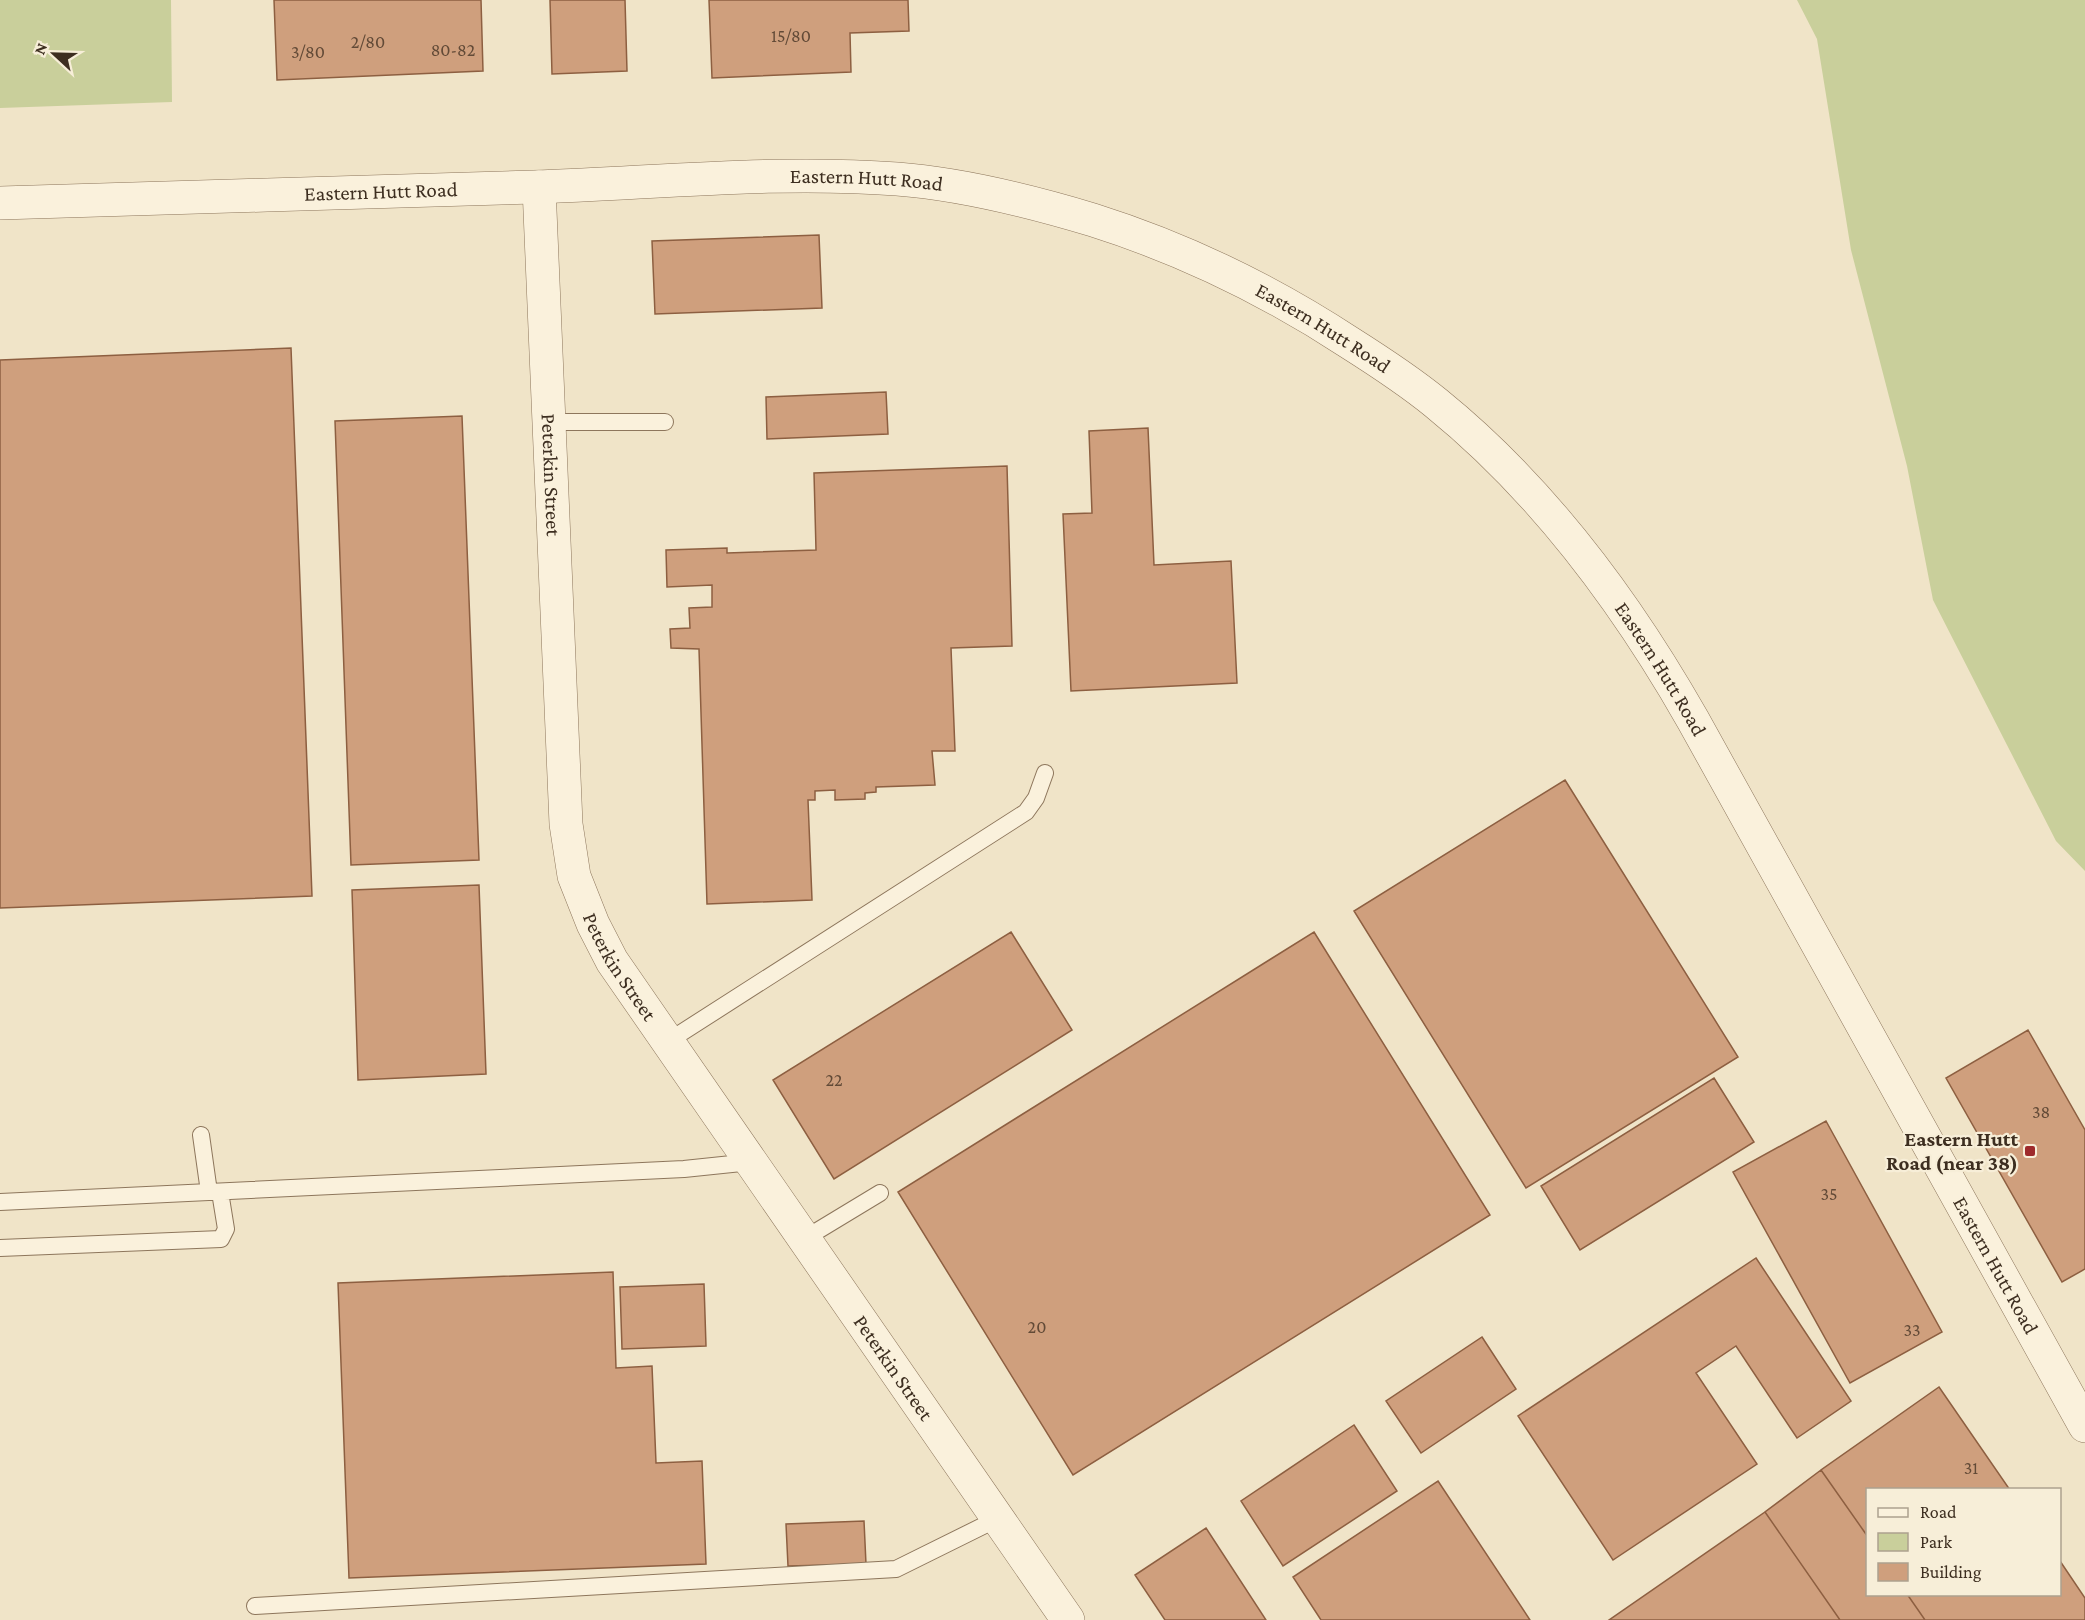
<svg xmlns="http://www.w3.org/2000/svg" width="2085" height="1620" font-family="'Crimson Pro',serif">
  <style>
    .green { fill: #c9cf9b }
    .building { fill: #cf9f7d; stroke: #8d5f41; stroke-width: 1.5 }
    .lines { fill: none; stroke-linecap: round; stroke-linejoin: round }
    .service-casing { stroke: #8d765c; stroke-width: 18 }
    .minor-casing { stroke: #8d765c; stroke-width: 34 }
    .tertiary-casing { stroke: #8d765c; stroke-width: 34 }
    .service { stroke: #faf1dc; stroke-width: 16 }
    .minor { stroke: #faf1dc; stroke-width: 33 }
    .tertiary { stroke: #faf1dc; stroke-width: 33 }
    .poi-dot { fill: #9e2a2b; stroke: #f7eed8; stroke-width: 2 }
    .labels { text-anchor: middle; dominant-baseline: central; stroke-width: 4.5; stroke-linejoin: round; paint-order: stroke }
    .number-label { font-size: 18px; fill: #624a37 }
    .street-label { font-size: 21px; fill: #3d2e20; stroke: #f7eed8 }
    .poi-label { font-size: 21px; font-weight: bold; fill: #3d2e20; stroke: #f7eed8; text-anchor: end }
  </style>
  <rect width="100%" height="100%" fill="#f0e4c8"/>
  <path class="green" d="M0 0H171L172 102 0 108Z
    M1797 0H2085V871L2056 841 1933 600 1907 466 1851 250 1817 39Z"/>
  <path class="building" d="M274 0H481L483 71 277 80Z
    M550 0H625L627 71 552 74Z
    M709 0H908L909 31 850 33 851 72 712 78Z
    M819 235 822 308 655 314 652 241Z
    M291 348 312 896 0 908V360Z
    M886 392 888 434 767 439 766 397Z
    M462 416 479 860 351 865 335 421Z
    M1148 428 1154 565 1231 561 1237 683 1071 691 1063 514 1092 513 1089 431Z
    M1007 466 1012 646 951 648 955 751H932L935 785 876 787V792L865 793V799L835 800V790L815 791V800H808L812 900 707 904 699 649 671 648 670 629 690 628 689 608 712 607V585L667 587 666 550 727 548V553L816 550 814 473Z
    M1565 780 1738 1057 1526 1188 1354 911Z
    M479 885 486 1074 358 1080 352 890Z
    M1011 932 1072 1030 834 1179 773 1080Z
    M1314 932 1490 1215 1073 1475 898 1192Z
    M2028 1030 2085 1130V1269L2062 1282 1946 1078Z
    M1714 1078 1754 1142 1580 1250 1541 1186Z
    M1826 1121 1942 1332 1850 1383 1733 1172Z
    M1756 1258 1851 1401 1797 1438 1736 1346 1696 1373 1757 1464 1613 1560 1518 1416Z
    M613 1272 616 1368 652 1366 656 1463 702 1461 706 1564 349 1578 338 1283Z
    M704 1284 706 1346 622 1349 620 1287Z
    M1482 1337 1516 1389 1421 1453 1386 1401Z
    M1939 1387 2010 1490H1868V1537L1821 1470Z
    M1354 1425 1397 1491 1283 1566 1241 1501Z
    M1821 1470 1868 1537V1594H1907L1925 1620H1840L1765 1512Z
    M1438 1481 1530 1620H1321L1293 1577Z
    M1765 1512 1840 1620H1609Z
    M864 1521 866 1564 788 1566 786 1524Z
    M1206 1528 1266 1620H1165L1135 1575Z
    M2060 1561 2085 1598V1620H1925L1907 1594H2060Z"/>
  <g class="lines">
    <defs>
      <path id="service" d="M549 422H665
        M667 1042 1026 812 1036 798 1045 773
        M201 1135 209 1192
        M0 1202 684 1169 751 1162
        M804 1239 880 1193
        M0 1248 221 1239 226 1229 220 1192
        M255 1606 896 1569 997 1519"/>
      <g id="minor">
        <path id="s1" d="M539 187 566 824 574 876 593 924 612 961 1068 1620"/>
      </g>
      <g id="tertiary">
        <path id="s2" d="M0 203C178 198 356 192 534 187 655 183 776 170 897 179 963 184 1030 201 1093 220 1185 249 1269 290 1350 343 1380 362 1409 381 1436 403 1541 488 1627 604 1693 720L2085 1426"/>
      </g>
    </defs>
    <use href="#service" class="service-casing"/>
    <use href="#minor" class="minor-casing"/>
    <use href="#tertiary" class="tertiary-casing"/>
    <use href="#service" class="service"/>
    <use href="#minor" class="minor"/>
    <use href="#tertiary" class="tertiary"/>
  </g>
  <rect class="poi-dot" x="2024" y="1145" width="12" height="12" rx="3"/>
  <g class="labels">
    <g class="number-label">
      <text x="791" y="36">15/80</text>
      <text x="368" y="42">2/80</text>
      <text x="453" y="50">80-82</text>
      <text x="308" y="52">3/80</text>
      <text x="834" y="1080">22</text>
      <text x="2041" y="1112">38</text>
      <text x="1829" y="1194">35</text>
      <text x="1037" y="1327">20</text>
      <text x="1912" y="1330">33</text>
      <text x="1971" y="1468">31</text>
    </g>
    <g class="street-label">
      <text stroke="none"><textPath href="#s2" startOffset="867">Eastern Hutt Road</textPath></text>
      <text stroke="none"><textPath href="#s2" startOffset="381">Eastern Hutt Road</textPath></text>
      <text stroke="none"><textPath href="#s2" startOffset="1353">Eastern Hutt Road</textPath></text>
      <text stroke="none"><textPath href="#s1" startOffset="288">Peterkin Street</textPath></text>
      <text stroke="none"><textPath href="#s2" startOffset="1839">Eastern Hutt Road</textPath></text>
      <text stroke="none"><textPath href="#s1" startOffset="792">Peterkin Street</textPath></text>
      <text stroke="none"><textPath href="#s2" startOffset="2523">Eastern Hutt Road</textPath></text>
      <text stroke="none"><textPath href="#s1" startOffset="1278">Peterkin Street</textPath></text>
    </g>
    <g class="poi-label">
      <text x="2018" y="1139">Eastern Hutt<tspan x="2018" dy="24">Road (near 38)</tspan></text>
    </g>
  </g>
  <rect x="1866" y="1488" width="195" height="108" fill="#f7eed8" stroke="#ada18e" stroke-width="1.5"/>
  <rect x="1878" y="1508" width="30" height="9" fill="#faf1dc" stroke="#ada18e" stroke-width="1.5"/>
  <text x="1920" y="1518" font-size="18" fill="#3d2e20">Road</text>
  <rect x="1878" y="1533" width="30" height="18" fill="#c9cf9b" stroke="#ada18e" stroke-width="1.5"/>
  <text x="1920" y="1548" font-size="18" fill="#3d2e20">Park</text>
  <rect x="1878" y="1563" width="30" height="18" fill="#cf9f7d" stroke="#ada18e" stroke-width="1.5"/>
  <text x="1920" y="1578" font-size="18" fill="#3d2e20">Building</text>
  <g transform="translate(54 54) rotate(292)" stroke="#f7eed8" stroke-width="4.5" paint-order="stroke">
  <path d="M0-4.5L10 22L0 15L-10 22Z" fill="#3d2e20"/>
  <text y="-9" font-size="16" font-weight="bold" text-anchor="middle" fill="#3d2e20">N</text>
  </g>
</svg>
